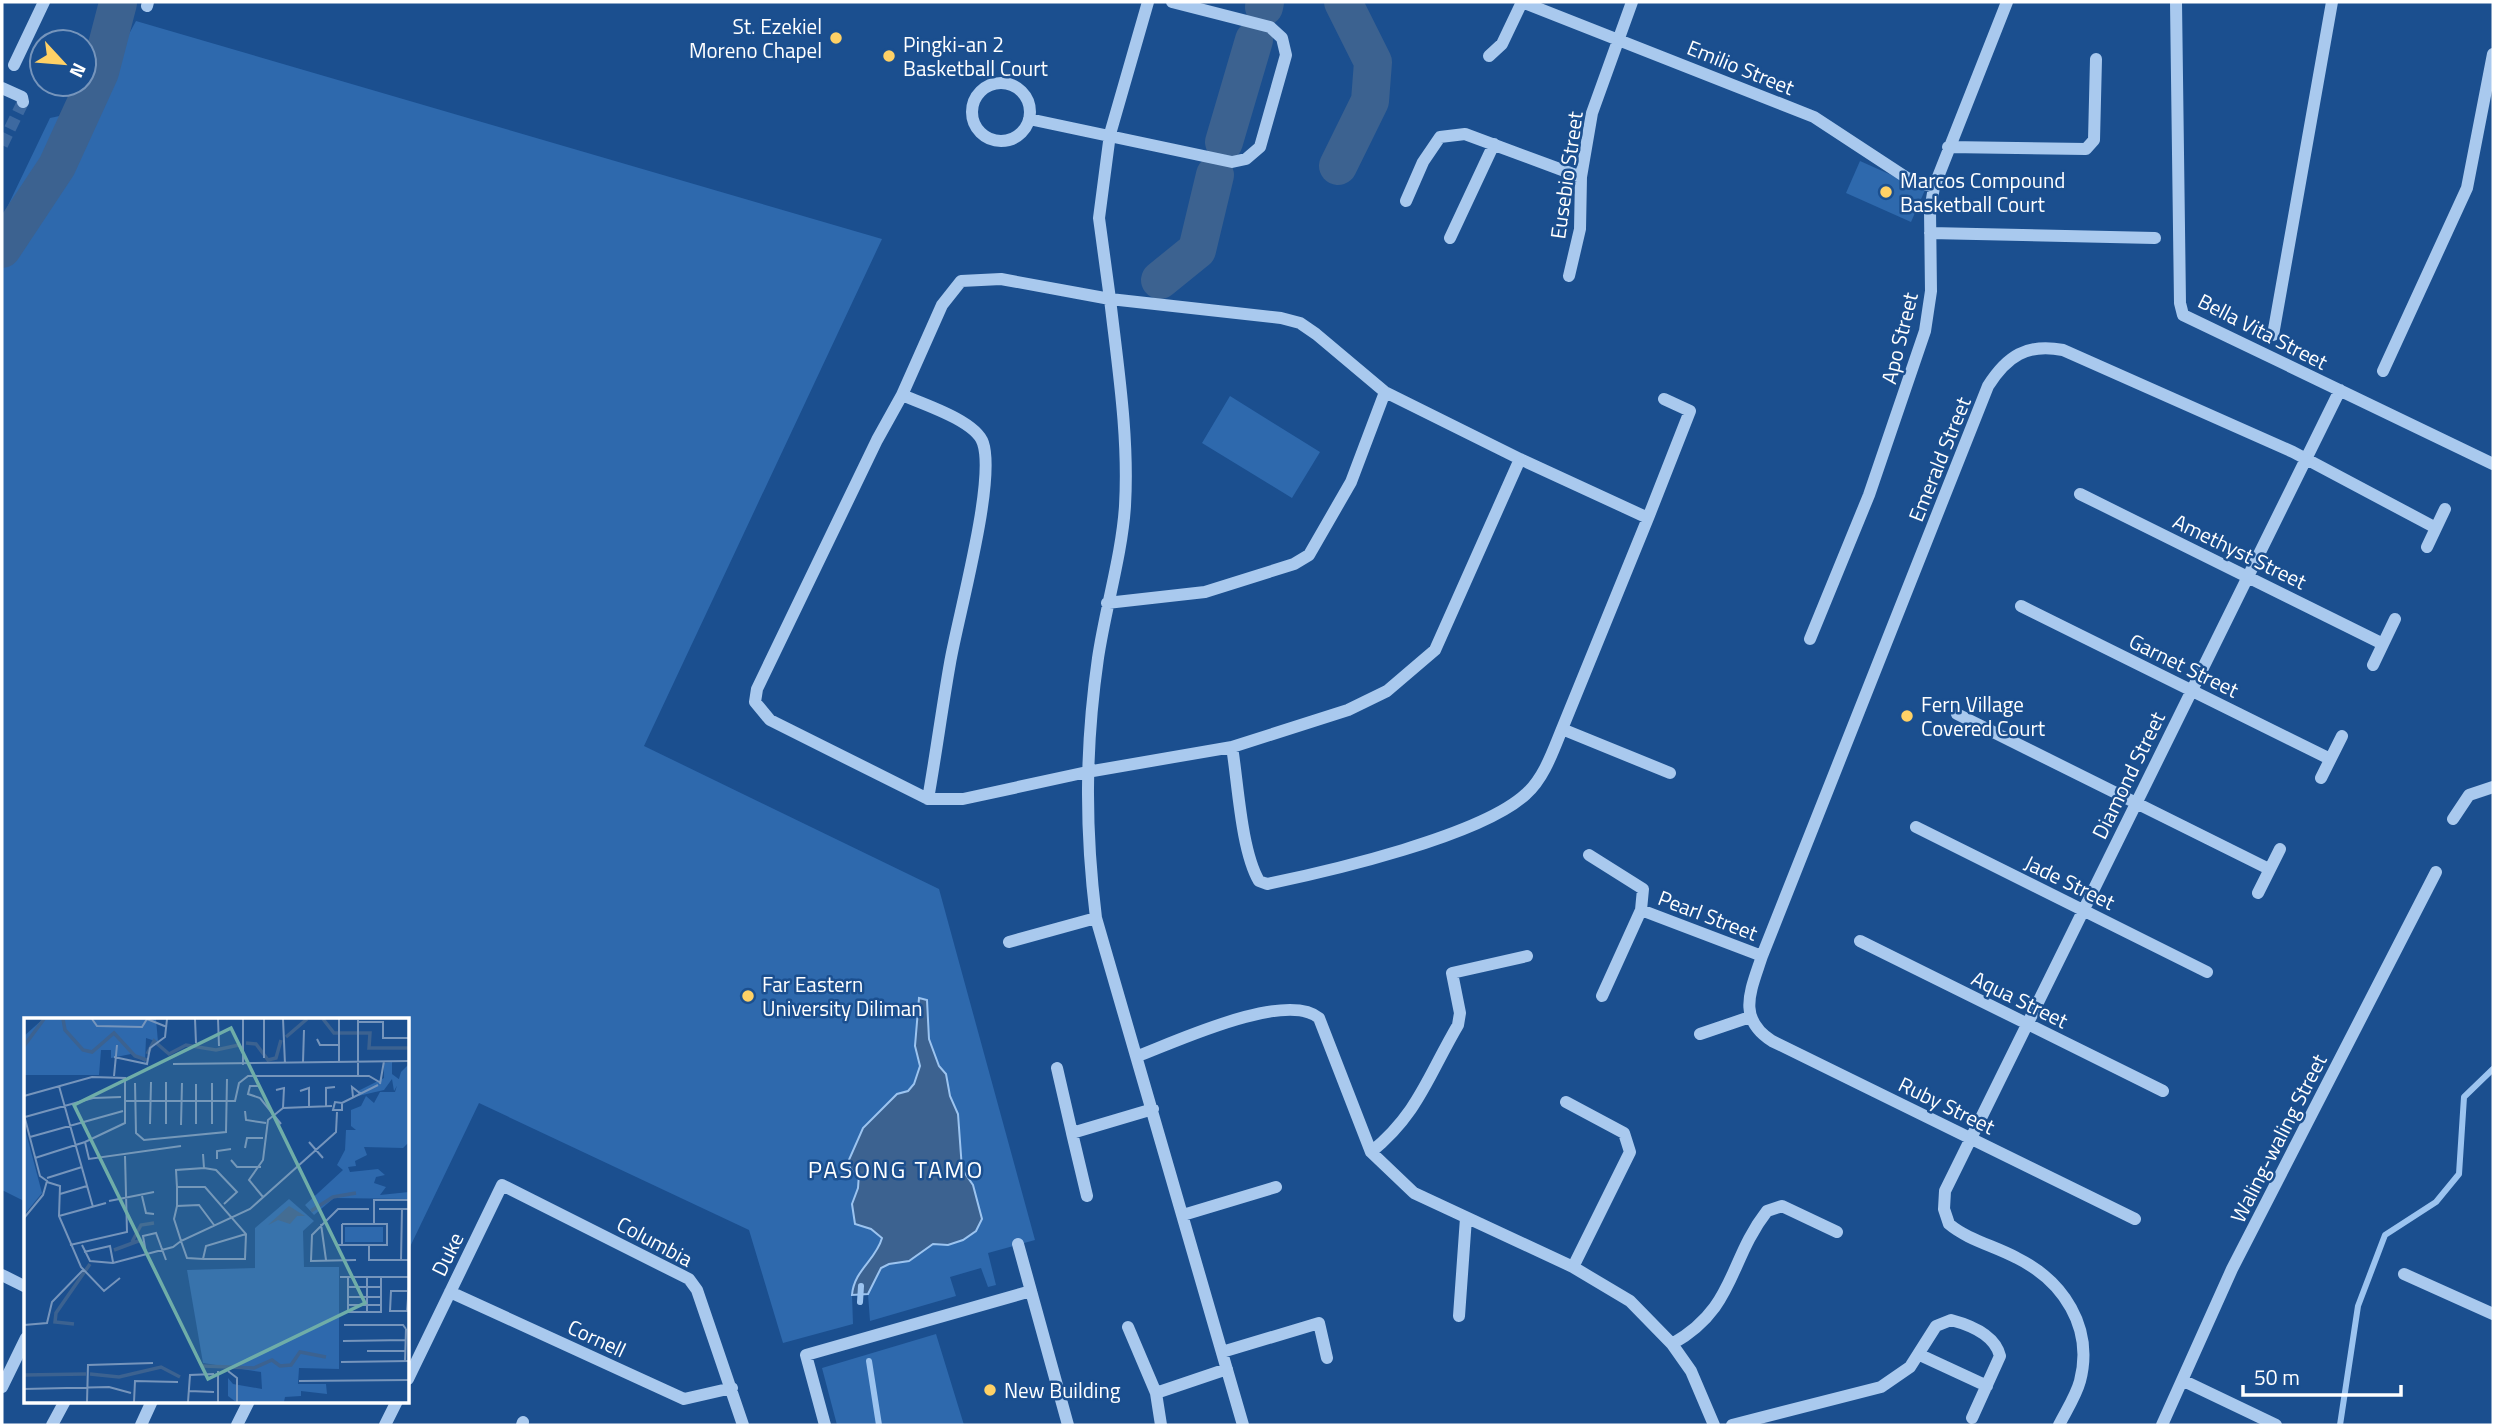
<svg xmlns="http://www.w3.org/2000/svg" width="2495" height="1427" font-family="'Titillium Web',sans-serif">
  <style>
    .green { fill: #2e69ad }
    .water { fill: #3c6290; stroke: #9cc4f0; stroke-width: 2 }
    .lines { fill: none; stroke-linecap: round; stroke-linejoin: round }
    .stream { stroke: #9cc4f0; stroke-width: 6 }
    .river { stroke: #3c6290; stroke-width: 38 }
    .minor-tunnel { stroke: #3d69a0; stroke-width: 12; stroke-dasharray: 12 6; stroke-linecap: butt }
    .minor { stroke: #a9c9ee; stroke-width: 12 }
    .poi-dot { fill: #ffd166; stroke: #1b4f8f; stroke-width: 2.5 }
    .labels { text-anchor: middle; dominant-baseline: central; stroke-width: 5; stroke-linejoin: round; paint-order: stroke }
    .poi-label { font-size: 21px; fill: #fff; stroke: #1b4f8f; text-anchor: start }
    .street-label { font-size: 21px; fill: #fff; stroke: #1b4f8f }
    .quarter-label { font-size: 24px; letter-spacing: 2px; fill: #fff; stroke: #1b4f8f }
    .inset-river { fill: none; stroke: #3c6290; stroke-width: 3.5 }
    .inset-road { fill: none; stroke: #7695bc; stroke-width: 2 }
    .view { fill: #6fada8; fill-opacity: 0.15; stroke: #6fada8; stroke-width: 3.5 }
    .inset-edge { fill: none; stroke: #fff; stroke-width: 3.5 }
  </style>
  <rect width="100%" height="100%" fill="#1b4f8f"/>
  <path class="green" d="M136 21 882 239 644 746 939 889 1035 1240 988 1253 996 1285 988 1287 981 1268 950 1277 956 1296 870 1321 868 1294 852 1295 853 1324 783 1343 749 1230 479 1103 408 1251V1019H26V1202L2 1190V218L50 118 88 110Z
    M1860 161 1925 190 1911 222 1846 193Z
    M1230 396 1320 452 1292 498 1202 443Z
    M936 1334 964 1425H837L822 1368Z"/>
  <path class="water" d="M919 998 927 1000 929 1039 939 1066 946 1074 950 1096 958 1114 962 1169 973 1185 982 1219 976 1231 963 1240 948 1245 933 1244 909 1261 889 1264 881 1268 868 1294 852 1295C854 1270 876 1260 882 1238L871 1229 855 1224 852 1204 858 1188 859 1174 851 1170 848 1162 863 1128 897 1094 908 1091 914 1084 920 1066 915 1046Z"/>
  <g class="lines">
    <path class="stream" d="M860 1302 861 1286
      M869 1361 879 1425
      M2340 1425 2358 1306 2385 1235 2436 1202 2459 1174 2464 1097 2493 1069"/>
    <path class="river" d="M1264 7 1265 2
      M1224 142 1254 40
      M1338 166 1370 101 1373 62 1343 2
      M2 249 57 166 100 72 118 3
      M1160 280 1197 250 1215 175"/>
    <path class="minor-tunnel" d="M2 145 23 102"/>
    <path class="minor" d="M1522 2 1814 117 1907 178 1934 187
      M2176 2 2180 303 2183 315 2493 464
      M147 6 148 2
      M1489 56 1502 44 1522 2
      M14 65 44 2
      M972 112a29 29 0 1 1 58 0a29 29 0 1 1-58 0Z
      M2 88 22 97 23 102
      M1029 119 1232 162 1246 159 1260 147 1286 55 1282 38 1270 27 1172 2
      M1948 147 2086 149 2094 140 2096 59
      M1406 201 1423 162 1440 137 1465 134 1581 177
      M1930 233 2155 238
      M1450 238 1494 144
      M1569 276 1580 229 1581 177 1592 113 1632 2
      M2273 335 2332 2
      M2383 371 2467 188 2493 54
      M902 395 877 440 757 689 755 702 770 720 928 799H963L1087 772 1232 747 1348 710 1387 691 1435 650 1520 459 1385 392
      M1520 459 1648 518 1562 729 1670 773
      M2080 494 2383 644
      M1648 518 1690 411 1664 399
      M2427 547 2445 509
      M1107 603 1205 592 1294 564 1309 555 1351 482 1385 392 1316 334 1300 323 1281 318 1110 299 1099 218 1110 134 1148 2
      M2021 606 2330 759
      M1810 639 1869 495 1925 331 1931 291 1930 211 1934 187 2007 2
      M2373 665 2395 619
      M1957 714 2269 869
      M1232 747C1238 783 1241 850 1259 881L1267 884C1330 871 1481 836 1526 794 1544 778 1553 751 1562 729
      M2321 778 2342 736
      M928 799C936 754 942 708 950 663 958 616 996 482 983 443 976 421 923 404 902 395L942 305 961 281 1001 279 1110 299C1118 368 1129 437 1125 506 1122 554 1105 610 1098 658 1085 748 1085 829 1096 918L1243 1425
      M2453 819 2469 795 2493 787
      M1916 827 2207 972
      M1589 855 1643 889 1641 910 1602 996
      M2258 893 2280 849
      M1641 910 1762 956
      M1860 941 2163 1091
      M1009 942 1096 918
      M1700 1034 1750 1017
      M1138 1056C1175 1042 1286 990 1319 1018L1371 1152 1414 1193 1573 1267 1630 1301 1672 1344 1691 1371 1714 1425
      M1057 1068 1072 1133 1153 1109
      M1566 1102 1624 1133 1630 1152 1573 1267
      M1072 1133 1087 1196
      M1371 1152C1418 1114 1428 1076 1458 1025L1460 1013 1452 973 1527 956
      M1183 1215 1276 1187
      M2135 1219 1772 1041C1736 1018 1751 990 1762 956L1988 386C2007 356 2027 343 2063 350L2293 452 2436 528
      M1018 1244 1068 1425
      M2404 1274 2493 1314
      M2 1275 26 1287
      M450 1292 684 1399 732 1388
      M1459 1316 1466 1218
      M1128 1327 1156 1393
      M1672 1344C1736 1308 1728 1261 1767 1211L1782 1206 1837 1232
      M1222 1352 1319 1323 1327 1358
      M1920 1355 1987 1386
      M408 1379 502 1185 689 1279 697 1290 743 1425
      M2184 1381 2276 1425
      M2 1387 26 1338
      M52 1425 65 1401
      M141 1425 152 1401
      M237 1425 249 1401
      M385 1425 397 1401
      M522 1425 523 1422
      M825 1425 806 1355 1031 1291
      M1161 1425 1156 1393 1227 1369
      M1732 1425 1881 1387 1910 1367 1936 1326 1951 1320C1970 1325 1995 1335 2000 1356L1972 1418
      M2059 1425C2066 1411 2076 1396 2080 1381 2094 1327 2063 1281 2017 1258 1995 1246 1968 1240 1949 1224L1944 1209 1945 1191 2340 390
      M2162 1425 2232 1269 2436 872"/>
  </g>
  <g class="poi-dot">
    <circle cx="836" cy="38" r="7"/>
    <circle cx="889" cy="56" r="7"/>
    <circle cx="1886" cy="192" r="7"/>
    <circle cx="1907" cy="716" r="7"/>
    <circle cx="748" cy="996" r="7"/>
    <circle cx="990" cy="1390" r="7"/>
  </g>
  <g class="labels">
    <g class="poi-label">
      <text x="822" y="26" text-anchor="end">St. Ezekiel<tspan x="822" dy="24">Moreno Chapel</tspan></text>
      <text x="903" y="44">Pingki-an 2<tspan x="903" dy="24">Basketball Court</tspan></text>
      <text x="1900" y="180">Marcos Compound<tspan x="1900" dy="24">Basketball Court</tspan></text>
      <text x="1921" y="704">Fern Village<tspan x="1921" dy="24">Covered Court</tspan></text>
      <text x="762" y="984">Far Eastern<tspan x="762" dy="24">University Diliman</tspan></text>
      <text x="1004" y="1390">New Building</text>
    </g>
    <g class="street-label">
      <text transform="translate(1741 67) rotate(22)">Emilio Street</text>
      <text transform="translate(1566 175) rotate(-82)">Eusebio Street</text>
      <text transform="translate(2263 331) rotate(27)">Bella Vita Street</text>
      <text transform="translate(1899 338) rotate(-76)">Apo Street</text>
      <text transform="translate(1939 459) rotate(-68)">Emerald Street</text>
      <text transform="translate(2240 551) rotate(26)">Amethyst Street</text>
      <text transform="translate(2184 665) rotate(26)">Garnet Street</text>
      <text transform="translate(2128 775) rotate(-64)">Diamond Street</text>
      <text transform="translate(2070 882) rotate(26)">Jade Street</text>
      <text transform="translate(1708 915) rotate(21)">Pearl Street</text>
      <text transform="translate(2020 999) rotate(26)">Aqua Street</text>
      <text transform="translate(1947 1105) rotate(26)">Ruby Street</text>
      <text transform="translate(2278 1138) rotate(-63)">Waling-waling Street</text>
      <text transform="translate(655 1241) rotate(28)">Columbia</text>
      <text transform="translate(447 1254) rotate(-64)">Duke</text>
      <text transform="translate(597 1338) rotate(25)">Cornell</text>
    </g>
    <g class="quarter-label">
      <text x="896" y="1169">PASONG TAMO</text>
    </g>
  </g>
  <g transform="translate(24 1018)">
    <rect width="385" height="385" fill="#1b4f8f"/>
    <path d="M19 1H132L134 24 122 20 121 44 107 36 87 40V32H77L75 57H0V18ZM368 44V56L376 62 370 73 368 61 360 72 334 78V73L360 60V45ZM385 46V124L379 130 340 129 343 137 331 143 332 148 324 149 326 154 354 151 361 157 352 159 350 165 362 169 356 177 385 174V181L310 180 290 197 281 187 319 152 313 147 321 132 322 112H332L327 108V92L337 88 342 78 350 85 356 74H371L377 54ZM0 107 18 175 0 197ZM265 181 290 203 279 213 280 249H315V351L275 350 274 366H302L303 376 277 373V378L261 379 260 384H212L204 378V360L209 366 238 371 237 354 179 345 163 252 231 250V210ZM321 209H359V224H321Z" fill="#2e69ad"/>
    <path d="M265 188 281 198H273L266 206 254 202 244 207Z" fill="#3c6290"/>
    <path class="inset-river" d="M39 1 41 12 59 32 68 34 90 15 111 38 123 42M299 1 310 15H346L345 30H385M262 19 283 1M222 25 232 26 244 42 252 40 257 22M0 28 20 1M123 36 130 23 145 36 162 27 192 32 215 27M287 193 309 179 332 175M108 224 117 207 130 205M90 232 117 222M50 306 31 304 32 295 66 246M178 348 230 350 248 342 256 348 267 347 276 334 302 339M66 356 95 359 137 349 156 359M0 357 62 356"/>
    <path class="inset-road" d="M68 1 73 8 118 9 123 1 143 9M171 1 172 25M194 1 195 28M240 1V40M259 1 261 46M315 1V43M334 4H359V20H385M293 21 296 27H315M90 39 123 46 126 30 141 19 143 1M279 44 280 12M149 46 385 43M219 47V1M90 58 93 27M334 58V2M111 65 112 115 120 122 202 114 203 61M356 66 360 43M35 68 69 189M234 68H226L224 76 236 80 257 106M252 72 260 70 259 90M276 73 285 70V89M0 78 68 59 101 60V105L61 124 11 140M329 79 328 69 337 76M101 83H211L215 65 224 58H345L357 65M318 85V92H309L311 84 318 85 354 67M302 88V70L311 69M221 93 222 102 242 105M0 97 16 158 23 163 19 177 0 200M1 99 69 80 97 79M126 106 127 64M142 106V64M172 106V66M188 106V65M157 107 158 65M6 119 99 93M61 124 65 141 157 128M285 124 299 140M221 130 223 120H239M193 141V133L207 131M207 142 213 149H237M180 150 192 152 213 174 200 186M23 160 58 149M23 164 36 168 35 198 57 249 80 273 96 260M153 169 152 152 180 150 179 136M36 176 63 168M118 178 122 195 130 196M239 179 225 162 239 142 244 102 259 90 308 88M85 183 130 174M153 188V169H181L222 216 221 241H179M355 191H385M35 198 82 185M297 206 302 242M350 206V182H385M222 216 182 228 179 241 163 240 157 223 226 191 312 114 313 94M46 227 103 214 101 138M58 227 66 243 89 245 149 229 157 223 150 201 153 188 175 187 190 207M312 227H363V206H318M318 227V206M345 227V242H385M60 234 86 228 89 244M122 235 119 218 132 215 142 242M332 242 287 243 288 217 314 191H345M377 242 378 191M316 259H385M324 259V294H357V259M343 259V294M324 269H357M383 273H367L366 293H383L385 268M324 279H357M324 287H357M0 307 23 305 28 284 59 252M320 307H379L382 311M319 323 382 322M343 333H382M381 343 382 311M317 344 385 343M204 353 213 360V384M275 363 385 362M0 371 85 369 107 375M165 373 190 374M63 384 64 347 129 345M110 384 111 363 154 364M164 384 166 357 190 356M194 384V353"/>
    <path class="view" d="M207 10 341 285 184 361 50 87Z"/>
    <rect width="385" height="385" class="inset-edge"/>
  </g>
  <rect width="2495" height="1427" fill="none" stroke="#ffffff" stroke-width="7"/>
  <g transform="translate(63 63) rotate(116)"><circle r="33" fill="#1b4f8f" stroke="#7695bc" stroke-width="2"/>
  <path d="M0-5L12 26L0 18L-12 26Z" fill="#ffd166"/>
  <text y="-10" font-size="19" font-weight="bold" text-anchor="middle" fill="#ffffff">N</text>
  </g>
  <path d="M2243 1385v10h158v-10" fill="none" stroke="#ffffff" stroke-width="3.5"/>
  <text x="2254" y="1385" font-size="21" fill="#ffffff" stroke="#1b4f8f" stroke-width="5" paint-order="stroke">50 m</text>
</svg>
